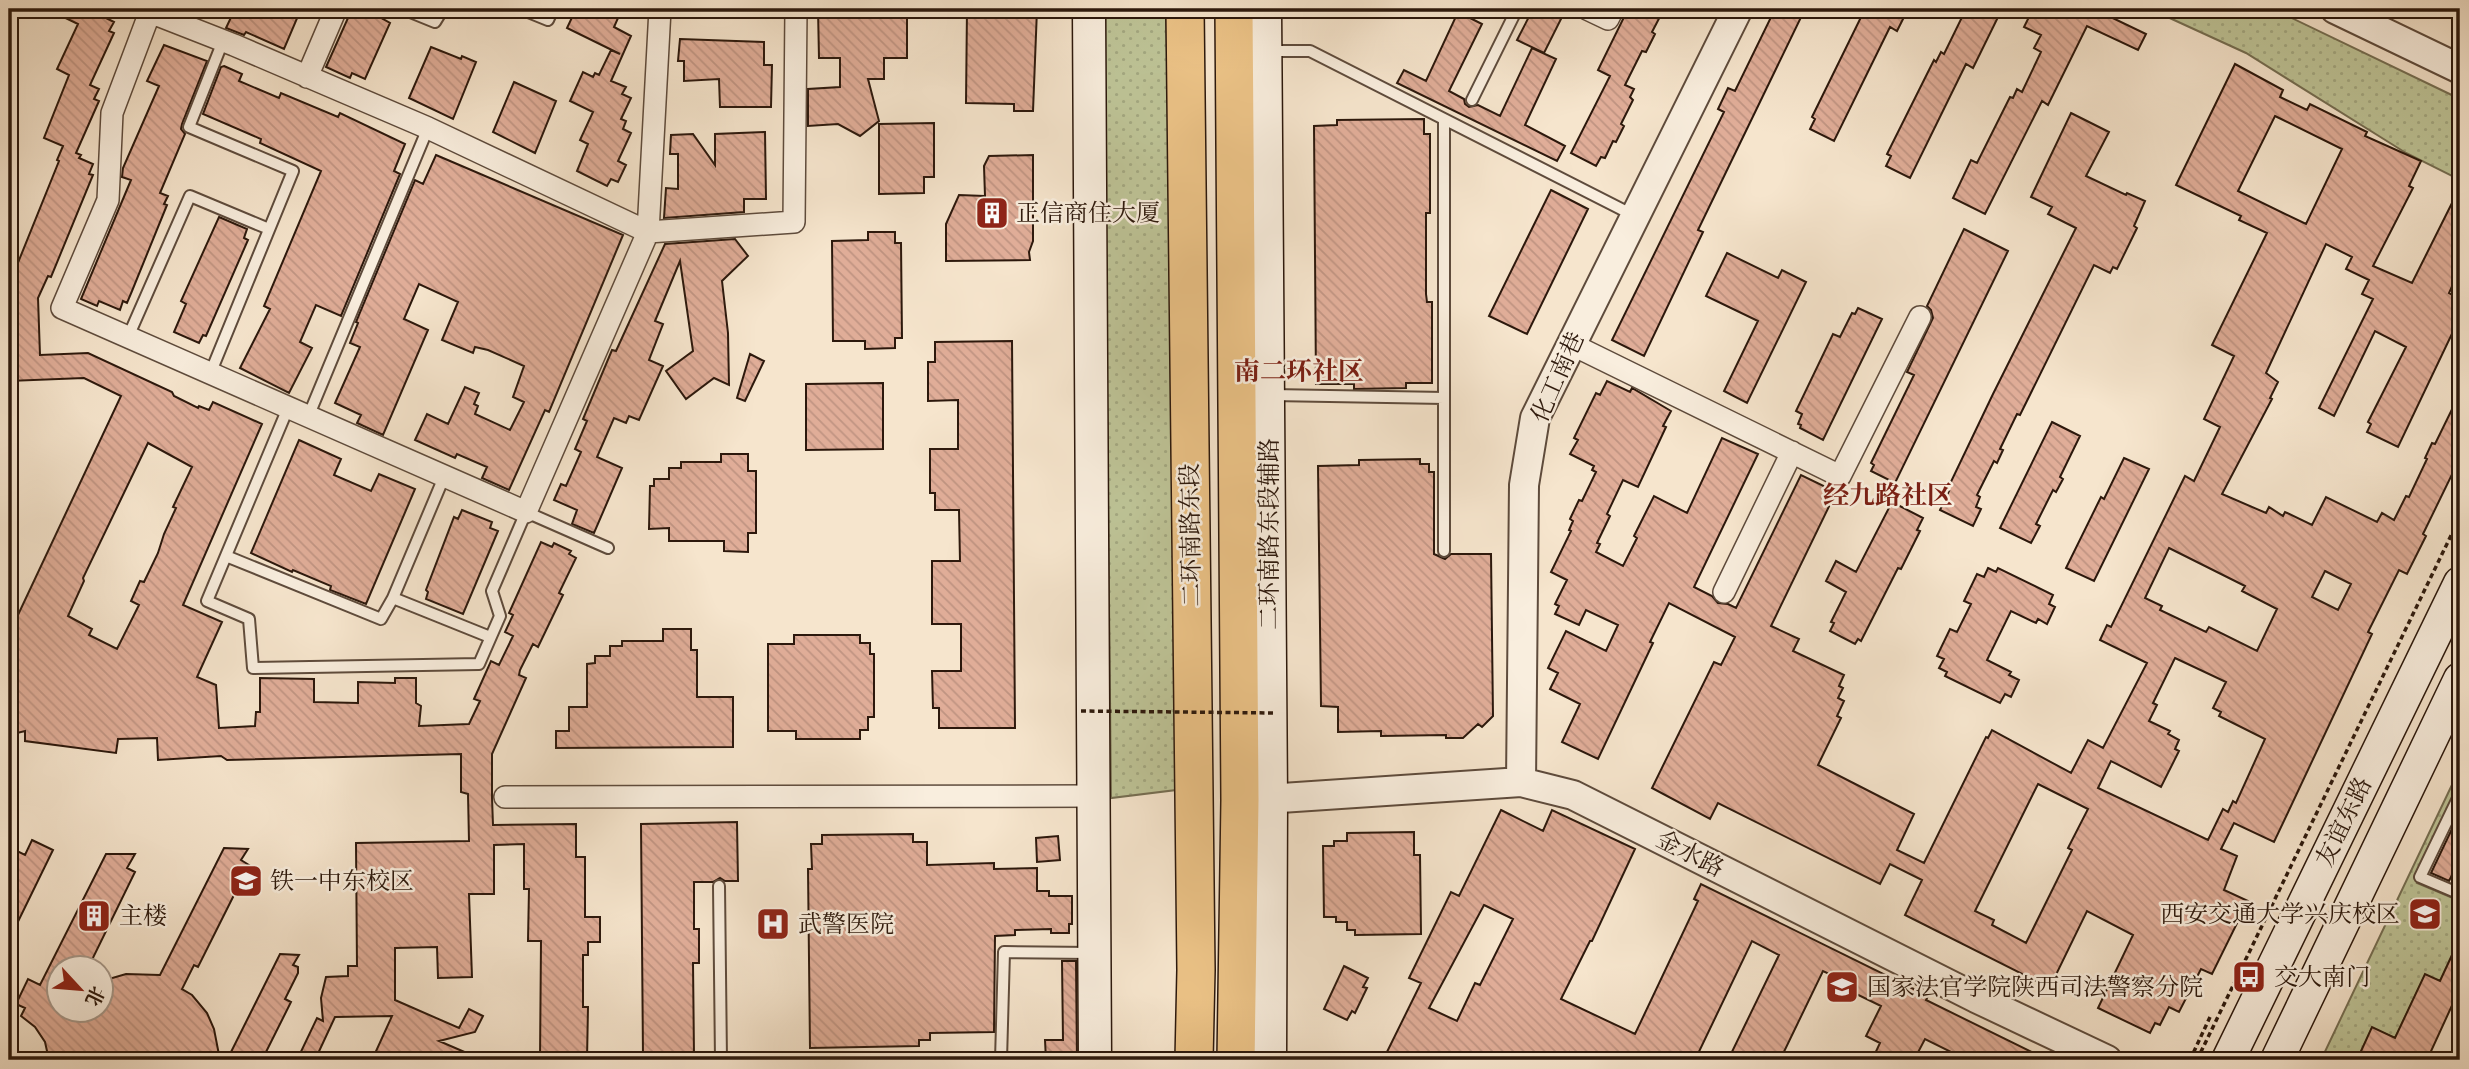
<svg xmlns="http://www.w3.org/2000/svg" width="2469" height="1069" font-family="Cardo,'Noto Serif SC',serif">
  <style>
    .grass { fill: url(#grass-dots); stroke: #756e52; stroke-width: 2 }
    .building { fill: url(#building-back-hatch); stroke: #2c180c; stroke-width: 2; fill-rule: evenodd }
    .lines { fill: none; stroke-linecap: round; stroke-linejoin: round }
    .service-casing { stroke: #5e4b3c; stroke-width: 14 }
    .minor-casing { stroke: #5e4b3c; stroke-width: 24 }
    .tertiary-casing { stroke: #5e4b3c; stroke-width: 32 }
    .secondary-casing { stroke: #2c180c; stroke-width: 35 }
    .trunk-casing { stroke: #2c180c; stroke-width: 40 }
    .path { stroke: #2c180c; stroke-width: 3.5; stroke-dasharray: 5 3.5; stroke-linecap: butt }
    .service { stroke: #f9eede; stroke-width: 10 }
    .minor { stroke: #f9eede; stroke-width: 21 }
    .tertiary { stroke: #f9eede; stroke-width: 28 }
    .secondary { stroke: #f9eede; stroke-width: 32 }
    .trunk { stroke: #ebc286; stroke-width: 37 }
    .path-bridge { stroke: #2c180c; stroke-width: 3.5; stroke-dasharray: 5 3.5; stroke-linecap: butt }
    .labels { text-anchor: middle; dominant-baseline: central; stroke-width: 5; stroke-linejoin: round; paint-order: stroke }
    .poi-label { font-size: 24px; fill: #2c180c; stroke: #f9eede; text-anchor: start }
    .street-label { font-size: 24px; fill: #2c180c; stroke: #f9eede }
    .neighbourhood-label { font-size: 26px; font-weight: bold; fill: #7a1f14; stroke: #f9eede }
  </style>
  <defs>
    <pattern id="grass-dots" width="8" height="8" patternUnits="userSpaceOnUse" patternTransform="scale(1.75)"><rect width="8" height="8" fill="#bec497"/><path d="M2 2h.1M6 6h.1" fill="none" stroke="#a3a881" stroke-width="1.8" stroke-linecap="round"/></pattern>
    <pattern id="building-back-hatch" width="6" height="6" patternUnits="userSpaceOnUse" patternTransform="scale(1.75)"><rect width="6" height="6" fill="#e0ad98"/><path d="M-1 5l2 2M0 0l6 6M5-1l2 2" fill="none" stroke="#c09482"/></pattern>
  </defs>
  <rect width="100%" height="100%" fill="#f6e5cd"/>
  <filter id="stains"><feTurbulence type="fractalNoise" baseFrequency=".00286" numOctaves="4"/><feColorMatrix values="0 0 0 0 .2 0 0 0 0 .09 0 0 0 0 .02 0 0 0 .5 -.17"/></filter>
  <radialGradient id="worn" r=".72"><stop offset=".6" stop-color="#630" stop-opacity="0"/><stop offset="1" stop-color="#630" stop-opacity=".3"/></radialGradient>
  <path class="grass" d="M1103 9H1166L1184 789 1111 798Z
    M2150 9H2273L2460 99V180L2406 153 2246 53Z
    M2460 768V794L2417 883 2460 901V938L2440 981 2425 975 2395 1038 2372 1028 2357 1060H2321Z"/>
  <path class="building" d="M47 9H88L114 22 109 31 114 33 90 85 99 89 94 99 99 101 76 153 81 155 79 158 93 164 89 174 93 175 51 277 48 276 38 298 40 355 88 353 172 392 174 396 198 408 199 406 209 410 213 402 262 424 183 605 222 622 197 677 216 685 219 728 255 726 256 712H260V678L314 679V702L358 703V682L395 683V678H416V703L421 706 419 726 469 724 480 701 474 699 491 661 499 665 513 636 505 632 513 615 509 613 541 542 552 547 554 543 571 551 569 554 576 558 559 593 563 595 538 647 533 644 520 670 519 675 526 678 492 754V798L493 825 576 824V857H585V917H600V942H588V955H583V1007H588L587 1060H540L541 941H528L529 889H524V844L494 845V894H469L472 977 438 978 437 947 395 948V1000L459 1028 469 1009 483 1016 475 1032 439 1041 483 1060H372L392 1016 335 1017 315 1060H297L317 1018 323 1021 321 998 326 977 348 976V966H357L356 843 469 841 468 794 461 792V754L227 760 221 756 158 760 157 738 118 739 116 753 25 741V731L9 735V634L121 396 84 378 9 381V285L59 161 57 160 63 146 44 138 69 75 57 69 78 24ZM148 443 192 467 173 507 176 508 164 534 158 553 144 582 140 581 131 601 139 605 117 649 89 635 92 629 68 616 84 581 83 578Z
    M235 9H301L284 49 246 32 244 35 226 28Z
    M352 9H365L390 23 365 79 352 73 350 78 326 67Z
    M576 9H622L614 27 631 36 611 81 626 87 622 94 631 98 621 119 626 121 623 129 631 133 618 161 626 165 618 182 611 179 607 186 577 171 588 144 580 140 593 112 570 101 583 72 593 77 595 73 599 75 611 50 620 54 567 28Z
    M818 9H907V58H884V79H868L879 121 860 136 838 124 808 126V89L840 87V58H819Z
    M967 9H1037L1033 111H1014V104L966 103Z
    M1533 9H1541L1561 19 1544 53 1517 40Z
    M1628 9H1664L1652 32 1655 34 1646 52 1642 51 1625 85 1634 89 1630 97 1633 100 1621 124 1624 126 1616 142 1613 141 1605 158 1601 157 1596 166 1571 153 1610 76 1598 70Z
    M1775 9H1805L1698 230 1703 232 1644 356 1612 340 1724 112 1718 109 1728 88 1735 91Z
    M1865 9H1908L1897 31 1890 27 1834 141 1810 129 1815 119 1812 117Z
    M1966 9H2002L1973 68 1966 64 1910 178 1886 166 1891 156 1887 154 1934 60 1936 62 1941 52 1944 54Z
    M2033 9H2094L2146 34 2138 50 2087 26 2048 105 2042 101 1985 214 1953 198 1971 160 1977 163 2010 97 2013 98 2017 89 2022 92 2041 52 2034 48 2041 35 2024 27Z
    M1458 12 1482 24 1449 91 1464 99 1465 104 1469 107 1478 105 1500 116 1532 48 1556 59 1525 125 1565 146 1557 161 1397 83 1404 70 1426 81Z
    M680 39 764 42V65H772L771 107H720L719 79 684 81V61H678Z
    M164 45 207 61 182 124 181 129 185 134 160 193 168 196 164 204 167 205 132 291 127 303 123 301 120 310 99 301 97 306 81 299 131 180 122 177 123 168 159 86 147 81Z
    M431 47 461 59 462 56 476 62 453 119 409 98Z
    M2235 64 2283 90 2280 97 2307 110 2310 104 2367 132 2365 136 2421 161 2409 186 2413 188 2373 266 2412 283 2460 187V269L2449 293 2460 299V317L2398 447 2367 432 2371 424 2368 422 2406 347 2375 331 2334 416 2319 408 2373 299 2362 294 2369 280 2346 269 2352 257 2326 244 2266 373 2278 382 2270 398 2272 399 2222 494 2266 513 2269 507 2283 516 2285 512 2312 525 2326 497 2377 522 2382 513 2394 520 2406 496 2409 497 2427 459 2425 458 2432 443 2435 444 2460 393V458L2423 534 2426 536 2407 574 2399 570 2368 632 2372 634 2274 842 2234 823 2221 849 2237 856 2224 890 2248 901 2212 974 2201 969 2179 1012 2169 1007 2160 1025 2155 1023 2150 1033 2098 1008 2133 935 2087 911 2051 985 2047 983 2046 986 1905 915 1922 880 1890 864 1880 884 1718 803 1710 819 1652 788 1714 662 1721 665 1735 637 1669 603 1650 642 1653 643 1598 759 1562 742 1580 704 1550 689 1558 673 1548 668 1566 631 1606 651 1618 625 1586 610 1579 625 1555 614 1559 606 1555 604 1567 580 1551 572 1571 531 1569 530 1573 521 1570 519 1579 500 1582 501 1596 472 1592 470 1594 466 1570 454 1578 440 1574 438 1596 393 1600 395 1607 381 1630 392 1632 388 1671 411 1663 426 1666 427 1638 487 1623 480 1607 514 1610 516 1597 543 1600 544 1596 552 1623 566 1637 538 1634 536 1654 496 1687 513 1722 438 1758 454 1694 587 1712 596 1718 603 1728 604 1736 608 1801 475 1836 492 1771 626 1799 639 1793 651 1844 675 1839 686 1843 688 1838 698 1844 701 1837 716 1841 718 1818 765 1914 814 1897 850 1924 863 1986 737 1988 738 1992 730 2071 773 2088 740 2103 748 2147 663 2100 640 2107 625 2111 627 2185 476 2194 481 2220 427 2204 419 2234 356 2212 345 2267 233 2239 220 2241 216 2176 185ZM2275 116 2342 149 2306 224 2238 191ZM2169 548 2245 586 2242 591 2277 609 2257 651 2209 627 2206 632 2160 610 2162 606 2145 598ZM2325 571 2351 584 2338 610 2312 597ZM2175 658 2226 682 2213 708 2221 712 2219 716 2265 739 2236 803 2233 801 2228 812 2223 809 2208 840 2098 788 2111 761 2161 787 2179 751 2175 749 2179 740 2168 734 2170 731 2149 721 2157 705 2153 703ZM2038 784 2088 809 2068 848 2072 850 2026 943 1992 925 1994 920 1975 911Z
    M224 66 242 74 239 81 279 98 281 93 338 117 340 113 405 144 394 171 400 174 341 316 316 305 300 342 312 348 289 393 240 368 270 309 264 306 321 171 260 143 261 139 203 114 221 67Z
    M514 82 556 101 535 153 493 132Z
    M2071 113 2109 132 2086 176 2126 195 2127 193 2145 201 2134 226 2137 228 2117 269 2113 267 2110 273 2094 265 2020 415 2017 414 2000 449 2003 450 1997 463 1994 461 1977 495 1980 497 1976 507 1981 509 1973 526 1940 510 1949 491 1947 490 1993 394 2076 228 2048 214 2052 207 2031 197Z
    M1424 119V134H1430V213H1426V294L1427 302H1432V383H1406V388L1354 389V384H1316L1314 126 1337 125V120Z
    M934 123V177H924V193L879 194V124Z
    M765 132 766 199H744V212L664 218 666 188 678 189V154H670L671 135 693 134 715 165V134Z
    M436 155 623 235 549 412 545 410 509 490 482 478 487 467 457 454 455 458 415 440 427 414 448 424 465 387 479 393 474 404 478 406 475 414 510 430 524 402 513 397 524 366 488 350 475 347 473 353 442 340 458 302 419 284 404 319 428 330 383 435 357 423 361 415 335 403 360 347 350 343 358 323 356 322 415 180 423 184Z
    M1033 155V241L1029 252 1030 260 946 261V224L959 195 985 196 984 166 989 156Z
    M1551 190 1588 209 1527 334 1489 316Z
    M219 217 247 229 244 238 248 240 206 336 203 335 199 343 174 332 186 304 181 301Z
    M1964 229 2008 251 1895 483 1871 471 1874 465 1871 463 1914 375 1907 372 1933 318 1931 310 1927 306Z
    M868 232H895V243H901L902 338H895V348L865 349V341H833L832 241 868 240Z
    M735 239 748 256 722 281 728 333 729 385 714 378 686 399 666 371 693 351 680 261 655 321 663 324 649 360 663 366 639 420 629 416 626 423 614 418 597 457 622 468 594 533 572 524 577 510 554 500 561 484 566 486 581 452 575 449 587 421 583 419 612 350 616 351 665 244Z
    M1727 253 1778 278 1782 270 1806 282 1747 403 1724 391 1758 321 1706 296Z
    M1858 308 1882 319 1823 440 1800 428 1801 425 1798 424 1802 414 1796 411 1833 334 1840 337 1852 313 1855 314Z
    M1012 341 1015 728H939V708H933L932 671H961V624H932V561H960L959 510H935V493H930V449H958V400L928 401V362H935V342Z
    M750 354 764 361 745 401 737 398Z
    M883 383V449L806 450V384Z
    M2052 422 2080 436 2060 477 2063 479 2056 492 2053 490 2036 524 2040 526 2031 543 2000 528Z
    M299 440 341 459 334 475 371 491 379 474 415 489 366 604 330 590 331 586 293 570 292 572 251 553Z
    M721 454H748V471H756V533H748V552L724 551V541H669V528L649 529 650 486H654V479H669V468H681V462H721Z
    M2124 458 2149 469 2094 581 2066 568 2101 497 2104 499Z
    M1420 459V464H1429V472H1434V554L1445 559 1451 554H1491L1493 716 1482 727 1478 724 1463 738H1446V735L1381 736V731L1338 732V707L1321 706 1318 466 1359 465V460Z
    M1892 502 1923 518 1917 530 1920 531 1901 569 1898 568 1861 641 1858 639 1855 644 1830 631 1834 623 1831 622 1846 592 1826 581 1836 561 1856 572Z
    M462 510 492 522 490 528 498 531 463 614 426 599 428 592 426 590 454 517 458 519Z
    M1988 568 1996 572 1998 568 2053 595 2049 604 2055 607 2047 624 2038 619 2036 623 2011 611 1987 660 2011 672 2009 675 2019 680 2011 697 2005 694 2000 703 1945 676 1947 672 1939 668 1944 659 1937 656 1950 629 1957 632 1971 604 1964 601 1977 574 1984 577Z
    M663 629H691V650H697V697H733V747L556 748V731H569V707H587V664L595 663V656H610V646H622V641H663Z
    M794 635H860V643H870V654H874V717H868V730H860V739H796V731H768V644H794Z
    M1501 810 1543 831 1552 810 1635 849 1592 941H1590L1561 999 1635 1034 1698 901 1694 899 1701 884 1928 996 1926 1000 2048 1060H1974L1964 1056 1963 1058 1925 1039 1914 1060H1872L1880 1043 1866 1036 1881 1006 1846 989 1849 983 1823 971 1780 1060H1728L1779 955 1752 941 1695 1060H1588L1570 1052 1567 1060H1383L1421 983 1409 978 1451 892 1459 896ZM1484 905 1513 919 1480 985 1475 983 1457 1021 1429 1008Z
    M2460 812V874L2454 871 2449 881 2431 873Z
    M737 822 738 881H725L720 878 713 882H694V929H699V963H693L694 1055 643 1056 641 824Z
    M1414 832V855H1420L1421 934 1355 935V930H1347V922H1336V917H1324L1323 846H1334V841H1347V833Z
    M913 834V842H927V865L994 863V869L1037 868V891H1049V896H1072V924H1069V933H1051V929L1015 930V935L995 936 994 1032 930 1033V1040H919V1046L810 1048 808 869H812L811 844H822V835Z
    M1058 836 1060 860 1037 862 1036 838Z
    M32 840 53 850 9 940V847L25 855Z
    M224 848 248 849 241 860 249 865 198 967 194 965 182 989 192 995 207 1013 214 1029 220 1060H49L45 1042 35 1027 21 1016 25 1008 16 1004 28 979 40 985 106 854H135L127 868 135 872 88 968H60V1010H102V981L126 974 160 975Z
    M2460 938V988L2427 1060H2357L2372 1027 2395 1038 2425 974 2440 981Z
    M280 954 299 955 293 965 298 967V973L285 999 291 1002 262 1060H227Z
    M1062 961H1076L1077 1060H1046L1045 1040H1063Z
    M1344 966 1368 978 1363 987 1367 988 1355 1013 1352 1011 1347 1020 1324 1009Z"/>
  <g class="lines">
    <defs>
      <path id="service" d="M403 9 435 22 443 9
        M521 9 548 20 553 9
        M1268 51H1310L1633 215
        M1472 100 1517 9
        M128 337 190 196 269 229
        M210 374 293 171 189 127 223 41
        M1272 395 1444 398
        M288 408 207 601 249 619 253 668 479 664 500 616 492 591 526 512 608 548
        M308 417 428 128
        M1444 551V119
        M226 556 381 619 393 598 444 477
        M393 598 490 637
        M2460 794 2420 877 2460 894
        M719 886 721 1060
        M1001 1060 1004 952 1092 953"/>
      <path id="minor" d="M142 9 234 45 428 128 648 232 794 222 796 9
        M1587 9 1608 19 1613 9
        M150 12 112 113 108 200 62 308 526 512 648 232 660 9
        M307 77 336 9
        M1571 344 1840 476 1920 317
        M1724 592 1792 452
        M505 797 1093 796"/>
      <path id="tertiary" d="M2335 9 2460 69
        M1521 782 1524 485 1535 418 1738 9
        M1250 800 1521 782 1573 795 1976 998 2107 1060"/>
      <path id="secondary" d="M1089 9 1095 1060
        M1265 9 1271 799 1270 1060
        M2228 1060 2460 583
        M2277 1060 2460 679"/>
      <path id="trunk" d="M1185 9 1196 970 1194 1060
        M1234 9 1240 800 1236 1060"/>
    </defs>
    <use href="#service" class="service-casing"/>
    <use href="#minor" class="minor-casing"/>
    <use href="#tertiary" class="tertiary-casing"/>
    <use href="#secondary" class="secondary-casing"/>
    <use href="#trunk" class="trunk-casing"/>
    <path class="path" d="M2190 1060 2210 1017
      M2197 1060 2460 517"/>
    <use href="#service" class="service"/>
    <use href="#minor" class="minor"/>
    <use href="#tertiary" class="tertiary"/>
    <use href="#secondary" class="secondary"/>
    <use href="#trunk" class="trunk"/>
    <path class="path-bridge" d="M1081 711 1276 713
      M2192 1056 2201 1060"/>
  </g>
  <defs>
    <symbol id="building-square" viewBox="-11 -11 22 22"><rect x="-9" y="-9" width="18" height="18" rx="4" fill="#8f2418" stroke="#f9eede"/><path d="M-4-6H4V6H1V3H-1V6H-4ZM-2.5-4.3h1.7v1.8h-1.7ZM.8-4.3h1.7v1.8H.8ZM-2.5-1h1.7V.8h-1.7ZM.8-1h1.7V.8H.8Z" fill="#fff"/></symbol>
    <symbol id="school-square" viewBox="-11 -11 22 22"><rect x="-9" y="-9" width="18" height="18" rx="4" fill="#8f2418" stroke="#f9eede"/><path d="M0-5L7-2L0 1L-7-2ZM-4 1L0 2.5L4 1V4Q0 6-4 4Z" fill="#fff"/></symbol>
    <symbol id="university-square" viewBox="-11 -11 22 22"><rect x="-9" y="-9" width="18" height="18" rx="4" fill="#8f2418" stroke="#f9eede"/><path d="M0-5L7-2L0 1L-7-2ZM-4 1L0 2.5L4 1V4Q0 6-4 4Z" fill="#fff"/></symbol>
    <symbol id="hospital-square" viewBox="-11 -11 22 22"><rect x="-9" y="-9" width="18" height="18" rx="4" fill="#8f2418" stroke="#f9eede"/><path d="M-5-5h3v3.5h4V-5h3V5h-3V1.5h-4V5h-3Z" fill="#fff"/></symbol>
    <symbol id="bus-square" viewBox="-11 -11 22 22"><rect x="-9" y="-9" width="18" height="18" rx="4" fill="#8f2418" stroke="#f9eede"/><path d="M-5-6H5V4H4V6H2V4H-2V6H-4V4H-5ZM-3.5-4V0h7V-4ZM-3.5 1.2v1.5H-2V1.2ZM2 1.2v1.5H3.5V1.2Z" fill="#fff"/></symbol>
  </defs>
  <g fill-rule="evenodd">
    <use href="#building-square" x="973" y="194" width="38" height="38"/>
    <use href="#school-square" x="227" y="862" width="38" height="38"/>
    <use href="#university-square" x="2406" y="895" width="38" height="38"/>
    <use href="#building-square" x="75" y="897" width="38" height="38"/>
    <use href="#hospital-square" x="754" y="905" width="38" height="38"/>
    <use href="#bus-square" x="2230" y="958" width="38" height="38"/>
    <use href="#school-square" x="1823" y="968" width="38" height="38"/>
  </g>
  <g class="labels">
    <g class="poi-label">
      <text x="1016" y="213">正信商住大厦</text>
      <text x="270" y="881">铁一中东校区</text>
      <text x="2400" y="914" text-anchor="end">西安交通大学兴庆校区</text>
      <text x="119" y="916">主楼</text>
      <text x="798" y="924">武警医院</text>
      <text x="2274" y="977">交大南门</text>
      <text x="1867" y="987">国家法官学院陕西司法警察分院</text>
    </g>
    <g class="street-label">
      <text transform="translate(1558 377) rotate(-66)">化工南巷</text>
      <text transform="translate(1269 534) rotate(-90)">二环南路东段辅路</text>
      <text transform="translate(1191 535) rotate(-91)">二环南路东段</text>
      <text transform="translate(2344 822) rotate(-64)">友谊东路</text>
      <text transform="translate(1690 854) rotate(27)">金水路</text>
    </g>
    <g class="neighbourhood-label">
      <text x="1299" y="371">南二环社区</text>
      <text x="1888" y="495">经九路社区</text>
    </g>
  </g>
  <rect width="2469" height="1069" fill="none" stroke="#f6e5cd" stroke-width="35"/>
  <rect x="10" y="10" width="2448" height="1048" fill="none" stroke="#2c180c" stroke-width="3.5"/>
  <rect x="18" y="18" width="2434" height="1034" fill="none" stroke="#2c180c" stroke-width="2"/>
  <g transform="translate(80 989) rotate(116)"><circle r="33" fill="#f9eede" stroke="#a7988a" stroke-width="2"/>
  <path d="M0-5L12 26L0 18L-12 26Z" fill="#8f2418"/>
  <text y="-10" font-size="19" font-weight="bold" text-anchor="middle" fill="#2c180c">北</text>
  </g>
  <rect width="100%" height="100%" filter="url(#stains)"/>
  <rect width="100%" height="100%" fill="url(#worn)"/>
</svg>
